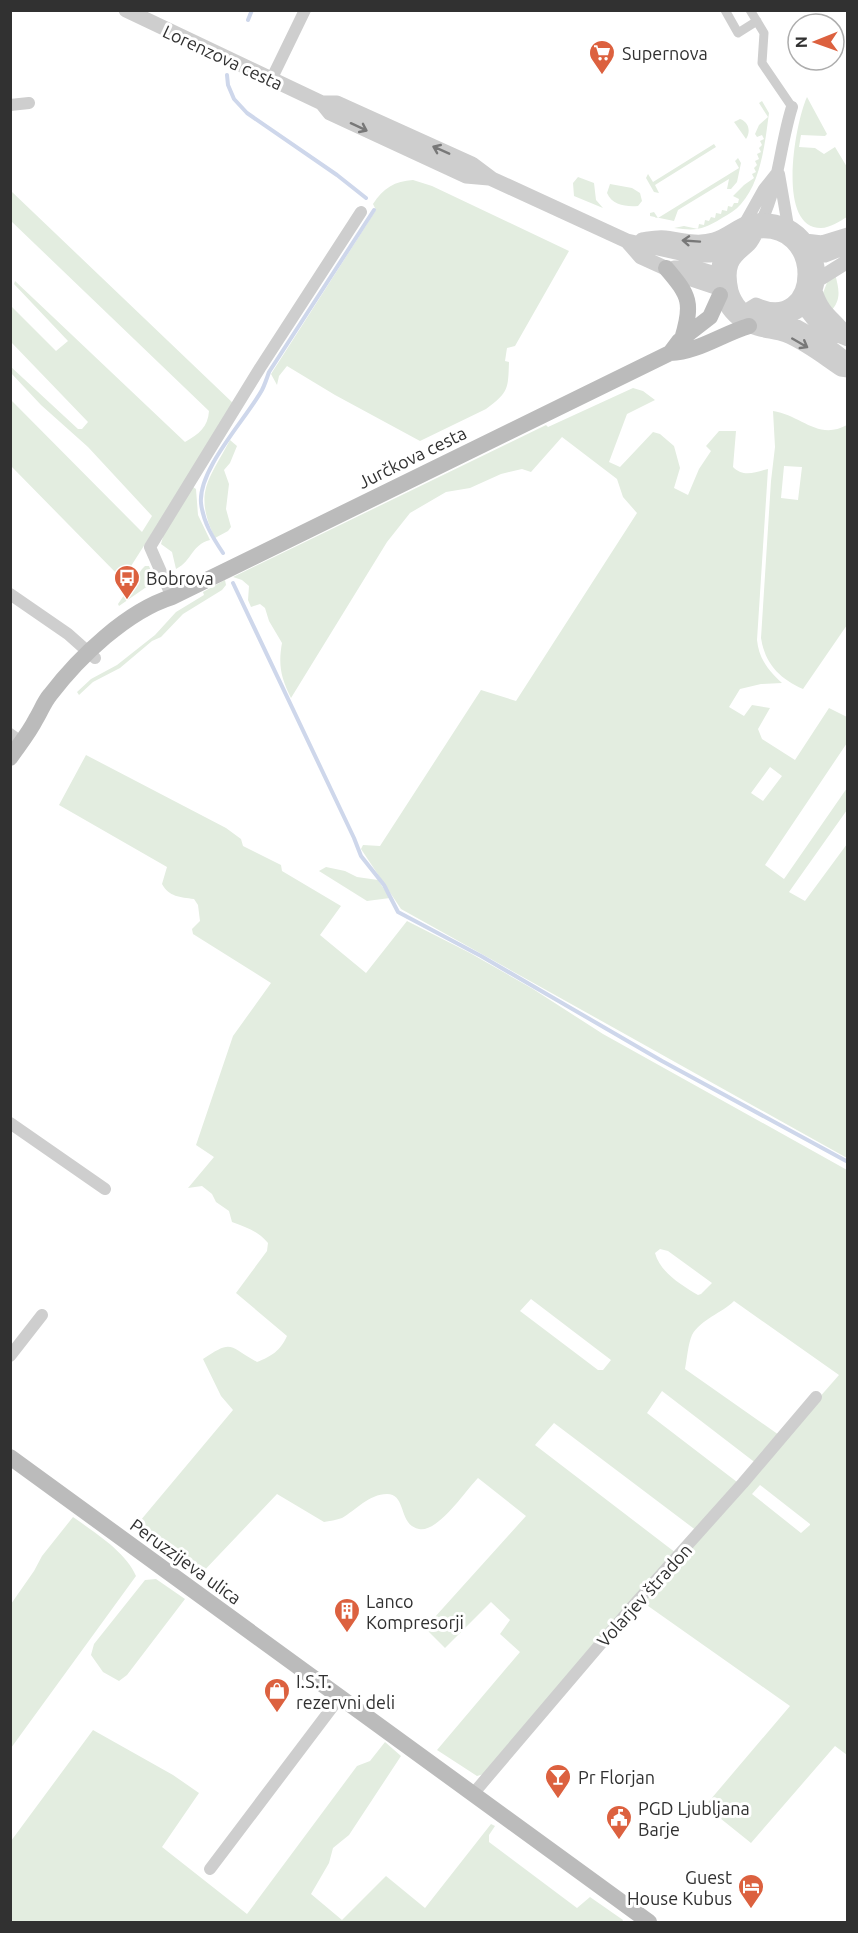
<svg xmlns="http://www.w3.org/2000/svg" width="858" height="1933" font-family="Ubuntu,sans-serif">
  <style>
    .green { fill: #e3ede0; fill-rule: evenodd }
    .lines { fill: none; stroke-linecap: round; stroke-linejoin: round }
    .stream { stroke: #ced7eb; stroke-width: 4 }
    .pedestrian { stroke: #cecece; stroke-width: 9 }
    .minor { stroke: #cecece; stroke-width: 12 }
    .tertiary { stroke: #cecece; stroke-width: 15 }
    .secondary { stroke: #bbb; stroke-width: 16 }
    .oneway { stroke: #787878 }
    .labels { text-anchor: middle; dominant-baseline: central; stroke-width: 6; stroke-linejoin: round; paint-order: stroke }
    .poi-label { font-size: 18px; fill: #313131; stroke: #fff; text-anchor: start }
    .street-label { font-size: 18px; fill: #313131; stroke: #fff }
  </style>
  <rect width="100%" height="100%" fill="#fff"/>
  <path class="green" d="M807 97 827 134 825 136 801 135 799 147 815 148 824 154 835 147 847 167V217C840 221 830 228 821 228 775 228 796 120 807 97Z
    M762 101 769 113C765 143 761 182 741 204 736 210 729 214 722 218 703 230 696 231 674 228L684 226 698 229 699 224 704 225 705 220 709 221 711 217 715 218 716 213 721 214 722 210 727 211 728 206 732 207 734 203H738L739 199 733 196 744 185 754 178 752 174 756 172 754 168 757 165 755 161 759 159 757 154 761 152 759 148 762 145 760 141 764 139 762 135 757 137 755 134 759 125 768 117 759 103Z
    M740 119C749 122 751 132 746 139L734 122Z
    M714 144 716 147 655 185 659 193 654 192 646 178 648 174 653 182Z
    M738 158 741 163 737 182 731 189H727L729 179 678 210 674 221 650 216V213L654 212 658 218 739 168 735 161Z
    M578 177 594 183 596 200 603 208 574 196 573 183Z
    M413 180 432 186 569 251 515 346 507 348 505 361 509 362C508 389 509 392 486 409L420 441 335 395 287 366 279 376 277 385 271 374 376 210 373 204C383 188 395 181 413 180Z
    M610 184 632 188 640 193 642 201 638 206C626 207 612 205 607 193Z
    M11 191 234 404 126 574 120 577 11 466V400L142 532 152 516 88 447 41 405 11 373 10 366 78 429H82L88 422 11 342V306L56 351 68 341 14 284 15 281 185 442C199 434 208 427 209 411L11 221Z
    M835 274C839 289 842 300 830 312L823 293 828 280Z
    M633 388 643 391 655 400 627 414 609 462 620 467 653 432 660 434 674 446 680 468 674 488 688 495 699 469 711 451 706 446 719 431H736L733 467C744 478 755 472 768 469L757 640C759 659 768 670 782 683L761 684 740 689 729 707 744 716 752 705 770 708 758 729 762 739 795 760 829 708 847 717V743L765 865 784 879 847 788V810L789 892 805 901 847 844V1158L401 909 361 849 363 845 380 846 481 690 516 701 637 513 623 497 617 479 562 437 531 472 522 469 501 474 470 488 446 492 410 513 387 542 291 698C281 678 278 665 282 643L269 621 265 608 260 604 251 607 248 600 249 586 242 580 233 577 546 425 548 427ZM770 767 782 776 763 801 751 793Z
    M773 411C801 415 818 441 847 425V625L803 689C780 679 765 664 761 638L771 481 775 447ZM784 466 802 467 798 500 781 498Z
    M230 440 237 446 230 463 224 470 229 484 226 509 231 527 228 531 215 538C193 492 209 480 230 440Z
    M193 487 196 489 198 515 210 540C191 545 193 560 176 569L172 552 161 544 164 533Z
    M145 566H149L155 581 119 606 118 604 142 569Z
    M225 580 226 585 222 590 183 614 161 637 152 641 120 668 93 682 79 695 77 692 91 679 117 665 155 635 176 612 204 595 203 592Z
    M86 755 226 828 241 839 243 846 281 865 282 871 341 906 320 935 366 973 407 921 470 953 533 989 603 1034 847 1170V1755L835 1746 751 1843 705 1806 790 1706 641 1601 839 1375 734 1301C722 1313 701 1319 692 1335 688 1344 687 1359 685 1369L779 1435 757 1464 662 1391 647 1413 737 1482 697 1531 554 1423 535 1445 676 1553 484 1774 477 1776 437 1750 520 1652 500 1634 510 1620 491 1602 445 1648 425 1628 526 1516 478 1478C466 1490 438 1533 419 1529 398 1525 407 1494 387 1494 369 1494 356 1510 342 1518 337 1520 329 1521 324 1522L277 1494 199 1576 168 1556 169 1547 165 1545 159 1547 135 1527 233 1410 221 1396 203 1359C233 1339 228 1346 257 1362 272 1356 280 1351 287 1336L236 1293 267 1251 268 1243C257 1230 247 1228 232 1222L229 1211 216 1202 212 1194 202 1186 188 1188 214 1157 196 1145 233 1036 271 983 193 934 192 929 200 921 198 905 194 899C180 897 169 897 162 884L167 867 59 805ZM660 1249 668 1251 712 1283 701 1294 698 1295C681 1285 660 1272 655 1253ZM531 1299 611 1360 603 1370H598L520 1311ZM760 1485 810 1524V1525L801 1533 752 1494Z
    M326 867 345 871 357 877 378 880 390 898 367 901 319 871Z
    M73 1517C94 1532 126 1552 136 1576L11 1748V1604L34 1571 42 1556Z
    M156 1579 185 1599 127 1675 119 1681 103 1672 91 1655 94 1644 145 1580Z
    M93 1730 173 1775 199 1793 162 1847 247 1914 357 1766 370 1761 385 1742 401 1756 349 1835 333 1848 329 1863 311 1894 342 1920 386 1876 425 1908 491 1824 495 1826 489 1835V1842L577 1908 590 1897 623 1920 622 1922H11V1841Z"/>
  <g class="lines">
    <path class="stream" d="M248 20 252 10
      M227 75 228 85 234 99 247 113 337 175 366 198
      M223 553C213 538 203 522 201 503 198 469 246 419 262 390 265 384 267 378 269 372L374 210
      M233 583 354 838 361 856 384 885 398 912 481 956 662 1061 848 1162"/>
    <path class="pedestrian" d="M725 10 738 33 757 21
      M750 10 764 33 762 63 792 107"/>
    <path class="minor" d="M271 80 305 10
      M10 105 29 103
      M779 174 788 226
      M762 220C779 184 780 145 792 107
      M745 223 764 189 776 174
      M10 594 68 634 95 658
      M172 597 150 547 260 368 361 212
      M10 734 21 742
      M10 1123 105 1189
      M10 1356 42 1315
      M473 1794 632 1607 743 1483 816 1397
      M210 1869 340 1697"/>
    <path class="tertiary" d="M126 10 322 103H337L472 164 492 179 627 241 689 255H711L726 250
      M322 103 330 113 466 176 489 178
      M642 240C649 239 657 237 665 238 680 240 698 245 714 240 735 233 742 218 768 221 787 223 802 233 811 250 843 312 749 349 731 291 729 282 728 272 731 264 735 254 742 251 749 244 754 239 758 227 762 220
      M627 241 641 257 685 277 718 288
      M805 241 822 243 848 235
      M804 253 825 255 848 246
      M674 268C693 267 710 270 726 279
      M816 281 848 261
      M815 291C823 316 834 317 848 337
      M801 298C810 322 824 330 848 339
      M740 315 756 305C820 334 824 218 752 232 737 235 724 247 720 262 713 287 726 316 751 326 762 331 775 331 786 335 806 343 823 357 841 369L848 370
      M783 319 822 341 848 361"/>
    <path class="secondary" d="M666 268C690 296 693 303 682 339
      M670 353C698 352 722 334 749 326
      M10 758C19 745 29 733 36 719 41 711 44 702 50 695 79 657 127 611 172 597L670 353 679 341 710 317 720 295
      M10 1457 649 1922"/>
  </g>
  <defs><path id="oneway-shaft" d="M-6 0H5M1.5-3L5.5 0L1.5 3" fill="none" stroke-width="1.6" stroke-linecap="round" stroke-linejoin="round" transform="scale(1.5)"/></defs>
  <g class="oneway">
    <use href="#oneway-shaft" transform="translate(359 127) rotate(25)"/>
    <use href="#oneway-shaft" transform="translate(441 150) rotate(-156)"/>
    <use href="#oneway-shaft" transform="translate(691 241) rotate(-176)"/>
    <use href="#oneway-shaft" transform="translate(800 343) rotate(30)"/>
  </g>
  <defs>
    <symbol id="supermarket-pin" viewBox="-11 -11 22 30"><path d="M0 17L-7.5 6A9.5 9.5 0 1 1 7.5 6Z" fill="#dc613f" stroke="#fff"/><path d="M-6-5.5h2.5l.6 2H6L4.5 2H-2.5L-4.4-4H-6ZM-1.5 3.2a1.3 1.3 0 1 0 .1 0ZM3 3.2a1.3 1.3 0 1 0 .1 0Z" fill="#fff"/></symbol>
    <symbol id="bus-pin" viewBox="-11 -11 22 30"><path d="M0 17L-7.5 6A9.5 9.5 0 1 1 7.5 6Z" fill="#dc613f" stroke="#fff"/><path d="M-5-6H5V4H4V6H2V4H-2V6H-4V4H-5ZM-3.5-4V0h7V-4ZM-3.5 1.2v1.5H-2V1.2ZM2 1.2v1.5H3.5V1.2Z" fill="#fff"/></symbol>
    <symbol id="building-pin" viewBox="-11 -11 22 30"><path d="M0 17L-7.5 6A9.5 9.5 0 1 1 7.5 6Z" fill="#dc613f" stroke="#fff"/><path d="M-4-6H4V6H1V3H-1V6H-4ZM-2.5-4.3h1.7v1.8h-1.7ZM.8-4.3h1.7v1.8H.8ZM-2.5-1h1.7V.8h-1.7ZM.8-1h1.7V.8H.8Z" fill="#fff"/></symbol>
    <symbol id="shop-pin" viewBox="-11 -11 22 30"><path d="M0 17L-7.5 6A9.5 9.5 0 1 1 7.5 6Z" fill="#dc613f" stroke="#fff"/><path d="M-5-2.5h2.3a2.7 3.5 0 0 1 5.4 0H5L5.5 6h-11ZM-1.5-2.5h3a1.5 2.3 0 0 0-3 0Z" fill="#fff"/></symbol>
    <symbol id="bar-pin" viewBox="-11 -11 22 30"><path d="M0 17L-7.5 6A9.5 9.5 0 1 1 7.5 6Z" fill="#dc613f" stroke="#fff"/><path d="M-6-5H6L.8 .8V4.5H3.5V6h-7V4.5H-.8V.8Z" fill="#fff"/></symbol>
    <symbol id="civic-pin" viewBox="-11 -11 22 30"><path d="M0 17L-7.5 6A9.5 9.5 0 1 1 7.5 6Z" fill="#dc613f" stroke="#fff"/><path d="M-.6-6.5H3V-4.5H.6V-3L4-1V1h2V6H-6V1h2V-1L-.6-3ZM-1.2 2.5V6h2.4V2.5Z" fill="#fff"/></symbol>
    <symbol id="hotel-pin" viewBox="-11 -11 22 30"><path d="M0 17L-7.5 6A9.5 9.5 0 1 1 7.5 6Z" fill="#dc613f" stroke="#fff"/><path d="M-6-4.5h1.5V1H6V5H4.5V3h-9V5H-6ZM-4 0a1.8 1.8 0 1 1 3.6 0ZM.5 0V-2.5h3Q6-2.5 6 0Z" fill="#fff"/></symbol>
  </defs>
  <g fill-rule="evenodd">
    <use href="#supermarket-pin" x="587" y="38" width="30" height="40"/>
    <use href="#bus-pin" x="112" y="563" width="30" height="40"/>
    <use href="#building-pin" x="332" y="1596" width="30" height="40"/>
    <use href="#shop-pin" x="262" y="1676" width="30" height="40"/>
    <use href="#bar-pin" x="543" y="1762" width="30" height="40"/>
    <use href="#civic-pin" x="604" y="1803" width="30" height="40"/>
    <use href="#hotel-pin" x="736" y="1872" width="30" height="40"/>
  </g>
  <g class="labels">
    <g class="poi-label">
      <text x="622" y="53">Supernova</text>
      <text x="146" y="578">Bobrova</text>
      <text x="366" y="1601">Lanco<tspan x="366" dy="21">Kompresorji</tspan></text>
      <text x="296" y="1681">I.S.T.<tspan x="296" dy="21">rezervni deli</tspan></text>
      <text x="578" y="1777">Pr Florjan</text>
      <text x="638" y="1808">PGD Ljubljana<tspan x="638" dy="21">Barje</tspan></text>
      <text x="732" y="1877" text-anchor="end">Guest<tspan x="732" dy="21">House Kubus</tspan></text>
    </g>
    <g class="street-label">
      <text transform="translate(223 57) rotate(25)">Lorenzova cesta</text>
      <text transform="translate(412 457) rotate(-26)">Jurčkova cesta</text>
      <text transform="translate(186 1561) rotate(36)">Peruzzijeva ulica</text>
      <text transform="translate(644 1595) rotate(-48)">Volarjev štradon</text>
    </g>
  </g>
  <rect width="858" height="1933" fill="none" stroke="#313131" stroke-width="24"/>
  <g transform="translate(816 42) rotate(269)"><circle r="28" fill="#ffffff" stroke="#adadad" stroke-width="1.5"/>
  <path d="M0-4.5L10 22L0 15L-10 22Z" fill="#dc613f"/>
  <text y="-9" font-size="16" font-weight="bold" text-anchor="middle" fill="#313131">N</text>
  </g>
</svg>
